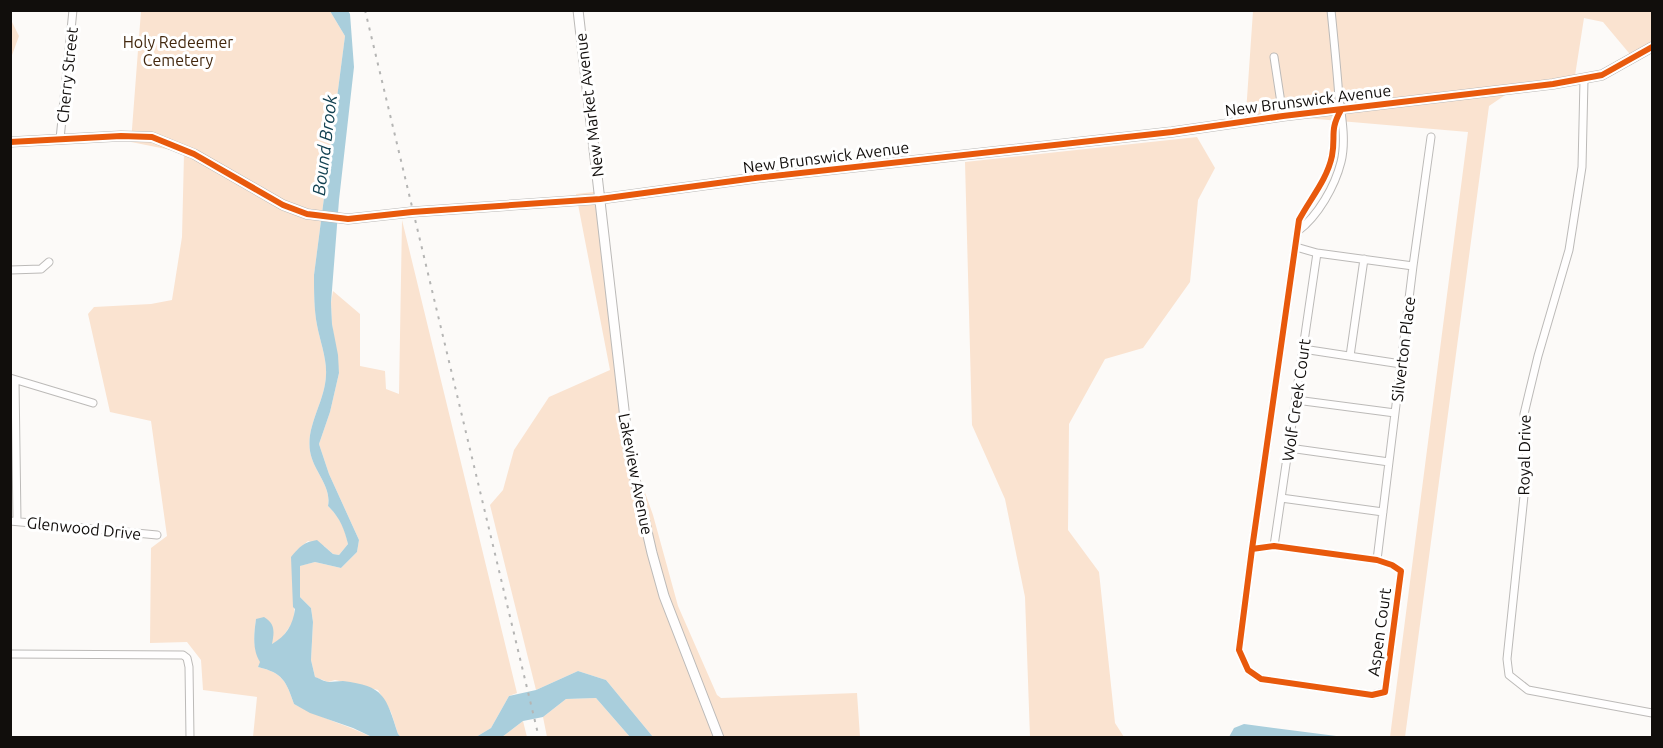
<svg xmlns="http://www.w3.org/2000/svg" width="1663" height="748" font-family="Ubuntu,sans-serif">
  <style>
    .green { fill: #fae3d0 }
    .water { fill: #a9cedc }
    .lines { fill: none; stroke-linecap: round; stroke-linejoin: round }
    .street-casing { stroke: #bcbab8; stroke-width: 9 }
    .secondary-casing { stroke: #bcbab8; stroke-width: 11 }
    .street { stroke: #fffefe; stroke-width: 7 }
    .secondary { stroke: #fffefe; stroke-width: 9 }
    .rail { stroke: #b5b5b4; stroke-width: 2; stroke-dasharray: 3 6; stroke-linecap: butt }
    .cycleway-casing { stroke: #fff; stroke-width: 10 }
    .cycleway { stroke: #e8590c; stroke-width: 6 }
    .labels { text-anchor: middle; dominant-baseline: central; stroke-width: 6; stroke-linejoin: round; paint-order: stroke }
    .park-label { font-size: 16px; fill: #43280e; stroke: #fff }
    .street-label { font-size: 16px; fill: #110e0c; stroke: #fff }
    .water-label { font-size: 18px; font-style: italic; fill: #124151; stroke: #fff }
  </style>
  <rect width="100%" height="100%" fill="#fcfaf8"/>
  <path class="green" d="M141 11H330L345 36 314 275C314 292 314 308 317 325 320 341 327 359 326 375 325 402 306 425 310 451 313 471 332 486 328 506 340 518 345 528 348 544L339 555 333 554 324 546 308 541 296 551 294 620 282 638 272 644 256 619C254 634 252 649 261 662L258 667C283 673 286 681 294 704 319 717 346 725 372 737H253L257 697 203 690 201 660 187 642 150 643 151 548 167 536 151 421 110 412 88 314 94 307 151 304 172 300 182 237 184 154 176 151 131 142Z
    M1253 11H1652V49L1634 59 1603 22 1584 18 1574 82 1517 87 1489 106 1405 737H1390L1468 132 1246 113Z
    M11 20 19 36 11 58Z
    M1197 137 1215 168 1198 200 1190 282 1143 348 1105 359 1069 424 1068 530 1099 572 1115 723 1124 737H1030L1025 597 1005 499 972 425 965 162Z
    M603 191 633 459 653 515 678 606 717 695 721 698 857 693 860 737H653L606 680 578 671 536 690 490 505 503 490 514 450 549 397 610 370 576 194Z
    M402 220 517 693 509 696 491 728 476 737H401L398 734 391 712 378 690 335 680 328 682 315 677 311 660 313 622 311 608 300 597 299 566 315 562 341 568 357 552 359 540 329 474 319 444 330 412 339 373 332 324 331 303 333 291 360 314V366L385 371 386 389 399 394Z
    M596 698 630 737H547L543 717 566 699Z
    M523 721 527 737H502Z"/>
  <path class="water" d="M330 11H348L350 14 354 67 339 200 331 303 332 324 338 355 339 373 330 412 319 444 329 474 359 540 357 552 341 568 315 562 300 566V597L311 608 313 622 311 660 315 677C319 678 325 682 329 682 333 682 338 681 343 681 384 686 386 696 398 734L401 737H372L353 728 310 713 294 704C286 681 283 673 258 667L260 662C252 649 254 634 256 619L264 617C276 624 274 633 272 644 286 636 293 625 295 609L293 607 291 557C299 547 304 542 317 540L333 554 339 555 348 544C344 528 340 518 328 506 332 486 313 471 310 451 306 425 325 402 326 375 327 359 320 341 317 325 314 309 314 292 314 275L345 36Z
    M578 671 606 680 653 737H630L596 698 566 699 543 717 523 721 502 737H476L491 728 509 696 536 690Z
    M1244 724 1344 737H1229L1234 728Z"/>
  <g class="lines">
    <defs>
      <path id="street" d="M1274 57 1283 116
        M1584 80 1582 167 1569 250 1538 356 1524 414 1527 467 1507 659 1509 675 1528 690 1652 713
        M60 139 73 10
        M1298 231C1318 216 1335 186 1341 162 1346 142 1342 118 1339 98 1337 69 1334 40 1331 10
        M1296 247 1317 253 1413 266
        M10 270 41 269 49 262
        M1303 349 1401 364
        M1350 356 1364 259
        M10 378 93 403
        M15 380 17 521
        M1296 400 1395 413
        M1289 448 1389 462
        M1281 498 1383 512
        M10 521 157 535
        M1274 546 1317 253
        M1252 549 1274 546 1377 560 1392 565 1401 571 1385 692 1372 695 1261 679 1248 670 1239 650 1252 549 1299 220C1310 199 1327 180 1332 156 1336 136 1329 131 1341 110
        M1377 560 1413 266 1431 137
        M10 654 183 655 187 658 189 667 190 738"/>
      <path id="secondary" d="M578 10 629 453 652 553 664 596 719 738
        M10 142 121 136 152 137 194 154 283 205 307 214 348 219 412 212 600 199 755 178 1172 132 1283 116 1553 84 1602 75 1652 47"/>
    </defs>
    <use href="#street" class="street-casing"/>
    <use href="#secondary" class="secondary-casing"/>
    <use href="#street" class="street"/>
    <use href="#secondary" class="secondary"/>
    <path class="rail" d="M365 10 539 738"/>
    <defs>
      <path id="cycleway" d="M10 142 121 136 152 137 194 154 283 205 307 214 348 219 412 212 600 199 755 178 1172 132 1283 116 1553 84 1602 75 1652 47
        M1252 549 1274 546 1377 560 1392 565 1401 571 1385 692 1372 695 1261 679 1248 670 1239 650 1252 549 1299 220C1310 199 1327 180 1332 156 1336 136 1329 131 1341 110"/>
    </defs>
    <use href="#cycleway" class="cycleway-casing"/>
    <use href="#cycleway" class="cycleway"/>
  </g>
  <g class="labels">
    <g class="park-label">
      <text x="178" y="42">Holy Redeemer<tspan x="178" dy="18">Cemetery</tspan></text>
    </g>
    <g class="street-label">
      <text transform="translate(67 75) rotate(-84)">Cherry Street</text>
      <text transform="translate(1308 100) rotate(-7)">New Brunswick Avenue</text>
      <text transform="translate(589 105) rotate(-97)">New Market Avenue</text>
      <text transform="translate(826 157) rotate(-7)">New Brunswick Avenue</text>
      <text transform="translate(1403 349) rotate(-83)">Silverton Place</text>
      <text transform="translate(1296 400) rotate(-82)">Wolf Creek Court</text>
      <text transform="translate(1524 455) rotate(-89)">Royal Drive</text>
      <text transform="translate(636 474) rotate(79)">Lakeview Avenue</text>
      <text transform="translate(84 528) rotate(6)">Glenwood Drive</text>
      <text transform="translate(1379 632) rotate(-82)">Aspen Court</text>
    </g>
    <g class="water-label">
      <text transform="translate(324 145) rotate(-83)">Bound Brook</text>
    </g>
  </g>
  <rect width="1663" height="748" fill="none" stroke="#110e0c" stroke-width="24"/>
</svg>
